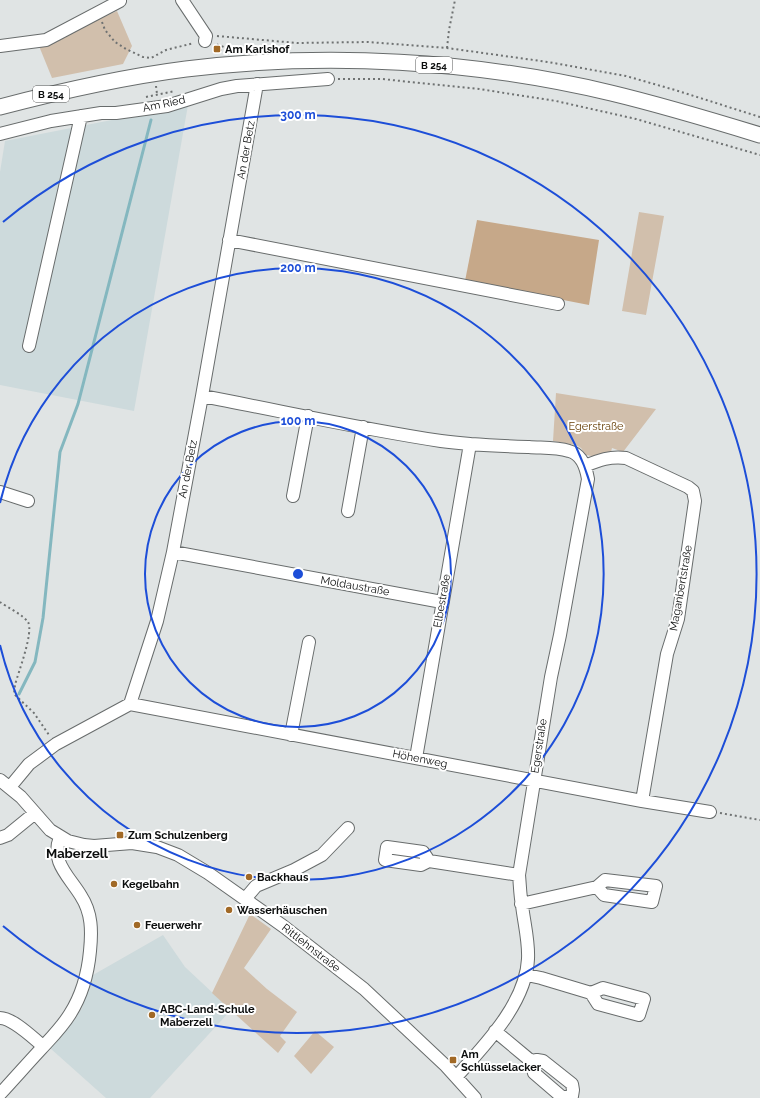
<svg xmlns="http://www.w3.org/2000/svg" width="760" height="1098" font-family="Raleway,sans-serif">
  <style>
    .built { fill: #cddadc }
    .green { fill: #d1bfac }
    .forest { fill: #c6a889 }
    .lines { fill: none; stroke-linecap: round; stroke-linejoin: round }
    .stream { stroke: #84b7bf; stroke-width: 3 }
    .minor-casing { stroke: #686c6c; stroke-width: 14 }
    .major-casing { stroke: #686c6c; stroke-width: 17 }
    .path { stroke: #6f7272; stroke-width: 2; stroke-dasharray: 2 3; stroke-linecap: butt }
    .minor { stroke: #fff; stroke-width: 12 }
    .major { stroke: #fff; stroke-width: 15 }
    .ring { fill: none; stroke: #1d4ed8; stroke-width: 2 }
    .poi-dot { fill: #a16926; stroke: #fff; stroke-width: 1.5 }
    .labels { text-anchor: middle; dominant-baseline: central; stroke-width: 4; stroke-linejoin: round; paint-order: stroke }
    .shield { fill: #fff; stroke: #555656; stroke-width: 1 }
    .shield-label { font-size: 10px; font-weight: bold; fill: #0c0e0e }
    .poi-label { font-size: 11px; font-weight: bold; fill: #0c0e0e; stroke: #fff; text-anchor: start }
    .street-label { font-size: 11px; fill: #0c0e0e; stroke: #fff }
    .park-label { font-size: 11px; fill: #673f07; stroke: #fff }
    .quarter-label { font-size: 13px; font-weight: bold; fill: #0c0e0e; stroke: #fff }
    .centre { fill: #1d4ed8; stroke: #fff; stroke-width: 2 }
    .ring-label { font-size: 12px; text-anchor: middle; font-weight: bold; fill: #1d4ed8; stroke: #fff; stroke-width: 4; stroke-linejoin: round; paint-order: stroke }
  </style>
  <rect width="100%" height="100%" fill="#e0e4e4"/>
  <path class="built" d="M188 105 134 411 0 385V172L5 141Z
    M163 935 185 967 231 1010 150 1098H106L50 1048 74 1021 82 1008 93 975Z"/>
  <path class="green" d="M117 11 132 46 123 64 52 78 39 46Z
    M639 212 664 216 646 315 622 311Z
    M556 393 656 409 623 452 612 448 611 452 597 457 586 455 581 448 576 445 553 441Z
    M250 914 271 929 244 968 267 989 297 1012 280 1036 286 1042 278 1053 212 993Z
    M315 1031 334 1047 311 1074 294 1056Z"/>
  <path class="forest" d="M477 220 599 240 589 305 465 281Z"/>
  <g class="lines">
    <path class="stream" d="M19 694 35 662 43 618 60 452 78 404 151 120"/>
    <defs>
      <path id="minor" d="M182 0 206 36 205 41
        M0 46 46 40 120 1
        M0 134 51 121 101 113H116L167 106 221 89 237 86 328 79
        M229 240 558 304
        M29 346 81 116
        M202 396C282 411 361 429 441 441 470 445 500 446 529 447 542 448 556 447 569 451 582 454 586 467 588 479L560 635 551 677 519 875C520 885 520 895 522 905 524 923 529 941 528 959 526 1003 485 1045 457 1076
        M585 466C599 460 610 456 626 458L688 487 693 491 695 501 678 619 667 654 642 801
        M0 492 28 501
        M293 496 308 416
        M348 511 363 427
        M173 552 442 602
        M130 704 642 801 710 812
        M291 735 309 642
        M416 758 470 444
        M0 780 21 797 50 830 68 841 84 845 94 846 132 843 157 847 178 855 208 873 283 926 364 989 446 1066 475 1098
        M10 787 29 764 56 744 130 704 157 621 173 552 202 396 257 84
        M0 838 8 835 35 813
        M429 861 421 865 385 860 387 847 423 852 429 861 519 875
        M245 899 256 886 294 870 322 855 348 828
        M521 904 597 887 605 880 656 886 652 902 604 895 597 887
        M527 975 541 978 591 993 603 988 644 999 639 1015 598 1004 591 993
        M0 1018C13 1018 33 1038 43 1046
        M495 1031 531 1061 537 1060 543 1061 572 1084 573 1090 572 1096 567 1097H562L534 1073 531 1061
        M0 1094C14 1079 27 1064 41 1049 51 1038 62 1027 70 1014 82 995 88 973 90 951 92 931 92 913 81 896 69 876 50 862 60 837"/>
      <path id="major" d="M0 107C61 91 123 77 186 69 327 52 473 60 611 93 661 105 711 120 760 135"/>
    </defs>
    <use href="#minor" class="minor-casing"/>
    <use href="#major" class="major-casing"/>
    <path class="path" d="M102 22 105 30 115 42 126 49 143 57 151 58 166 50 194 43
      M217 36 297 43 368 42 447 48 548 62 626 76 675 90 760 117
      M447 48 449 30 455 0
      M215 51 229 49 216 44
      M338 79H382L430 84 479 89 556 101 636 119 760 155
      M156 86 157 94
      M146 97 175 91
      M0 602C7 607 23 615 28 622 34 632 18 673 15 685L14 694 34 713 49 735
      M720 813 760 820"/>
    <use href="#minor" class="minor"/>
    <use href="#major" class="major"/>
  </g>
  <g class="ring">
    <circle cx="298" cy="574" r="153"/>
    <path d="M0 503A306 306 0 1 1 0 645"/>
    <path d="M3 222A459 459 0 1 1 3 926"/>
  </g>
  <g class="poi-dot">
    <rect x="213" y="45" width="8" height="8" rx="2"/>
    <rect x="116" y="831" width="8" height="8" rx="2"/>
    <circle cx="249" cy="877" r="4"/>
    <circle cx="114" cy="884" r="4"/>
    <circle cx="229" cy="910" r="4"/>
    <circle cx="137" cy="925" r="4"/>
    <circle cx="152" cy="1015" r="4"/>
    <rect x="449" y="1056" width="8" height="8" rx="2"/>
  </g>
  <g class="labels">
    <g class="shield">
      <rect x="416" y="57" width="36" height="16" rx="3"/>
      <rect x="33" y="86" width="36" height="16" rx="3"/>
    </g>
    <g class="shield-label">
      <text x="434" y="65">B 254</text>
      <text x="51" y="94">B 254</text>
    </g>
    <g class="poi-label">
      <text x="225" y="49">Am Karlshof</text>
      <text x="128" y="835">Zum Schulzenberg</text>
      <text x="257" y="877">Backhaus</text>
      <text x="122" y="884">Kegelbahn</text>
      <text x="237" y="910">Wasserhäuschen</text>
      <text x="145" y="925">Feuerwehr</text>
      <text x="160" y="1009">ABC-Land-Schule<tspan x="160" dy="13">Maberzell</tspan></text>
      <text x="461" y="1054">Am<tspan x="461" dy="13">Schlüsselacker</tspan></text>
    </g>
    <g class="street-label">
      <text transform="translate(164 104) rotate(-12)">Am Ried</text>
      <text transform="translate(246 150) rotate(-80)">An der Betz</text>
      <text transform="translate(188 469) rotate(-79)">An der Betz</text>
      <text transform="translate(355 586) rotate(10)">Moldaustraße</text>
      <text transform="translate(681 588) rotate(-80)">Maganbertstraße</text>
      <text transform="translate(442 601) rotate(-80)">Elbestraße</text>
      <text transform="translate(539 746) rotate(-81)">Egerstraße</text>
      <text transform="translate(420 759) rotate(11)">Höhenweg</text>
      <text transform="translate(311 948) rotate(38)">Rittlehnstraße</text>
    </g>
    <g class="park-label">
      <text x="596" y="426">Egerstraße</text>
    </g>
    <g class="quarter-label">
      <text x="77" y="853">Maberzell</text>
    </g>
  </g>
  <circle cx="298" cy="574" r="6" class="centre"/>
  <g class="ring-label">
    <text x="298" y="119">300 m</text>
    <text x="298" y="272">200 m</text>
    <text x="298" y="425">100 m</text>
  </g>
</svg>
